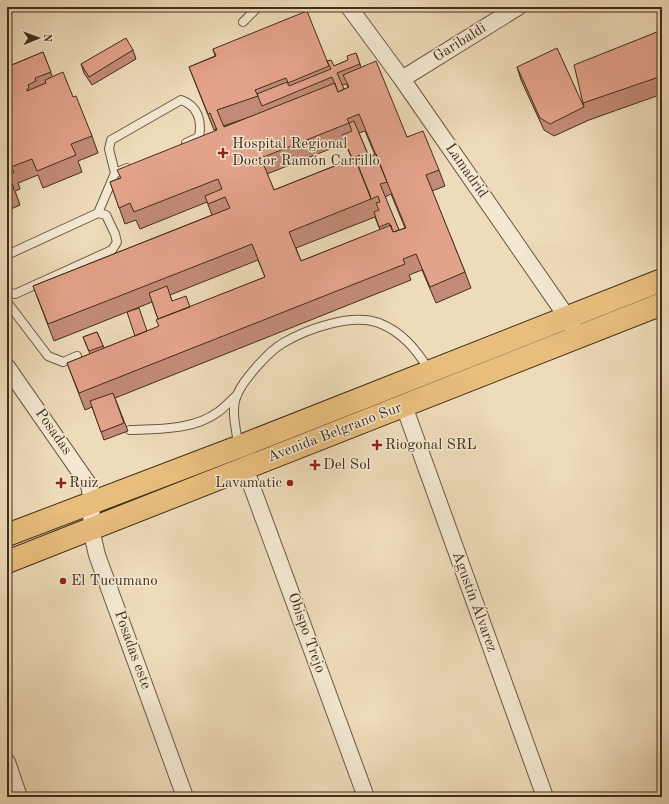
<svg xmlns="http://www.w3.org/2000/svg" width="669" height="804" font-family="'Old Standard TT',serif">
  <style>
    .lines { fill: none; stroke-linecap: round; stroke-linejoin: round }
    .lane-casing { stroke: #6d5842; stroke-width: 10 }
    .street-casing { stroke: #6d5842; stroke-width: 18 }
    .highway-casing { stroke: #422d1a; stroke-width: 24 }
    .lane { stroke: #f4e8d2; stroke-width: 8 }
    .street { stroke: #f4e8d2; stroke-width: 16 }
    .highway { stroke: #e7be7c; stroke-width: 22 }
    .wall { fill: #c38b77; stroke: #422d1a; fill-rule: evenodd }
    .shaded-wall { fill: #9f7161; stroke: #422d1a }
    .building { fill: #e3a28a; stroke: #422d1a; fill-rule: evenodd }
    .poi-dot { fill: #8f2418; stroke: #f4e8d2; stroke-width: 1.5 }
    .labels { text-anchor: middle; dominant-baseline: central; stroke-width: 3; stroke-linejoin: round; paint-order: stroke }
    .street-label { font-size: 15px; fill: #422d1a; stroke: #f4e8d2 }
    .poi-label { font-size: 15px; fill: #422d1a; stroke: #f4e8d2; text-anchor: start }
  </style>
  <rect width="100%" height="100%" fill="#eedbb9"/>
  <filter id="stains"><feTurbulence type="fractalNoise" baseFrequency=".005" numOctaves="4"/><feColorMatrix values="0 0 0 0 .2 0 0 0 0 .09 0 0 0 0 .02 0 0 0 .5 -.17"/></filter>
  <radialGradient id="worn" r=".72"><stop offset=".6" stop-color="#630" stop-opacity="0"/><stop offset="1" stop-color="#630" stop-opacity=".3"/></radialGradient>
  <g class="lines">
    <defs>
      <path id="lane" d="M243 22 258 7
        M115 173 127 168
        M98 213 115 173 109 149 111 140 181 100C198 106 202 121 199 137L186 143
        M7 255 98 213 106 215 115 234 117 242 112 250 15 294 7 292
        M7 302 48 356 63 362 77 356
        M130 430C159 429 194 430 218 412 225 407 231 400 237 395
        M238 446C237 430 230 411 237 395 243 380 269 351 283 343 307 329 351 313 379 323 402 332 416 349 429 370"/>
      <path id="street" d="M349 7 402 79 567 317 578 338
        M402 79 518 7
        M7 367 89 485 92 501 91 529 97 555 185 797
        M404 406 545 797
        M245 468 366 797
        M7 762 19 797"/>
      <path id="highway" d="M7 535 238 447 662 280
        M7 562 662 304"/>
    </defs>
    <use href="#lane" class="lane-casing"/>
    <use href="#street" class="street-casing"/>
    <use href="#highway" class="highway-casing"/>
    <use href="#lane" class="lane"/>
    <use href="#street" class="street"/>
    <use href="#highway" class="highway"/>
  </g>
  <path class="wall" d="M662 30V94L589 120 554 136 544 130 521 80 517 67 584 107 583 103Z
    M213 49 327 61 334 66 348 60 356 53 361 67 407 137 439 170 445 186 432 191 465 272 471 288 436 303 422 270 409 275 411 280 115 398 128 431 104 440 92 407 85 410 67 363 90 354 83 337 97 332 104 348 159 327 158 319 152 302 54 341 33 286 212 215 207 202 140 229 136 220 125 224 110 182 120 178 216 131V129L214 130 189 67 215 56ZM347 84 348 88 344 89 342 85ZM256 115 224 127 223 126ZM365 131 375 155 369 157 359 133ZM345 143 352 159 274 190 267 174ZM391 194 405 228 399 230 385 197ZM375 217 380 230 301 261 296 248ZM258 260 265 277 190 307 172 301 170 295Z
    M133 50 136 59 92 85 84 73 81 64Z
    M43 52 52 76 73 97 92 136 98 153 78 161 82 172 43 188 38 175 18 183 20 189 15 191 20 205 11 209 7 200V123L11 122 8 115 7 116V67Z"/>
  <path class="shaded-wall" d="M7 41 11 53 7 56Z"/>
  <path class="building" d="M307 11 329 66 288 83 286 78 255 90 258 96 217 110 224 127 335 83 338 92 349 87 343 75 376 61 407 137 423 131 439 170 426 175 465 272 430 287 416 254 403 259 405 264 79 393 67 363 159 326 156 320 158 319 265 277 252 244 48 324 33 286 230 208 225 197 208 204 205 196 222 189 218 179 134 212 130 203 119 208 110 182 121 178 117 170 217 130 210 113 208 114 189 67 216 56 213 49ZM359 114 406 228 393 232 391 225 301 261 289 232 371 199 370 195 355 158 274 190 261 158 349 123 347 119Z
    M662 30V76L583 103 574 65Z
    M126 38 133 50 89 77 81 64Z
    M557 48 584 107 550 124 540 118 517 67Z
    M43 52 51 72 35 78 36 81 28 85 29 88 27 89V91L46 83 45 80 63 72 73 97 76 96 92 136 71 144 76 155 37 171 32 159 11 167 14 172 9 175 14 189 7 192V123L11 121 7 111V67Z
    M356 53 360 64 337 73 344 89 338 92 332 77 262 106 257 94 287 82 289 86 331 69 327 61 331 60 334 66 348 60 347 56Z
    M354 121 369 157 376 154 387 182 380 184 399 230 393 232 389 223 379 227 374 212 379 210 376 203 380 202 378 196 371 199 358 166 365 163 361 155 352 158 342 135 352 131 349 123Z
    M167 286 172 301 186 296 190 307 158 319 149 293Z
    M139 308 147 331 135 336 127 312Z
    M97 332 103 346 89 351 83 337Z
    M113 393 124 423 101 432 90 401Z"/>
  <g class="poi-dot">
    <path d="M221 147h4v4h4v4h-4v4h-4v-4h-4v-4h4z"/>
    <path d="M375 439h4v4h4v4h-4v4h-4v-4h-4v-4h4z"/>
    <path d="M313 459h4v4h4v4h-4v4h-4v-4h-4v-4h4z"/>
    <path d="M59 477h4v4h4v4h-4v4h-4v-4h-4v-4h4z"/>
    <circle cx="290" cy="483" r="4"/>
    <circle cx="63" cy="581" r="4"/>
  </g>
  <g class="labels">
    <g class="street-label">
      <text transform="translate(460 43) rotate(-32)">Garibaldi</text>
      <text transform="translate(466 171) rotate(55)">Lamadrid</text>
      <text transform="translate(53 432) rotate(55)">Posadas</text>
      <text transform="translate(335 433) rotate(-21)">Avenida Belgrano Sur</text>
      <text transform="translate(474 602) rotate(70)">Agustín Álvarez</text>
      <text transform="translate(306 633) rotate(70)">Obispo Trejo</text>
      <text transform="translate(132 650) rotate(70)">Posadas este</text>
    </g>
    <g class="poi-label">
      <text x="232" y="144">Hospital Regional<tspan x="232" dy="17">Doctor Ramón Carrillo</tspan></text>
      <text x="385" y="445">Riogonal SRL</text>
      <text x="323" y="465">Del Sol</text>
      <text x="69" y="483">Ruiz</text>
      <text x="282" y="483" text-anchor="end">Lavamatic</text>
      <text x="71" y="581">El Tucumano</text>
    </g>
  </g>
  <rect width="669" height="804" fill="none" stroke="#eedbb9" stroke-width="24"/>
  <rect x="8" y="8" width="653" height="788" fill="none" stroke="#422d1a" stroke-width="2"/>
  <rect x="12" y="12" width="645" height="780" fill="none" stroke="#422d1a"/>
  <g transform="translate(38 38) rotate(89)" stroke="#f4e8d2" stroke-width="3" paint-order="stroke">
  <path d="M0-3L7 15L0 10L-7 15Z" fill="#422d1a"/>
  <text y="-6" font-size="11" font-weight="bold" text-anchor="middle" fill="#422d1a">N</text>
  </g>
  <rect width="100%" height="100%" filter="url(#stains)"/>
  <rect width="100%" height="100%" fill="url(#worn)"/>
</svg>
